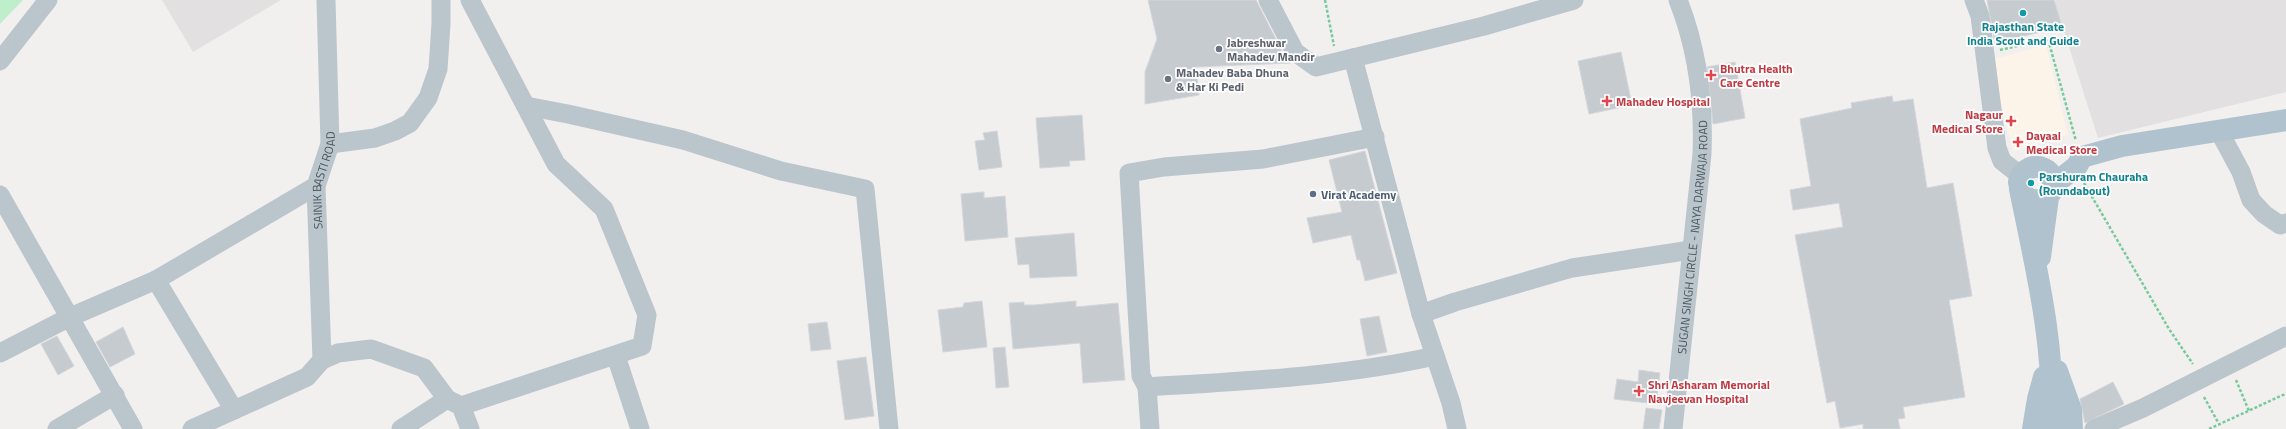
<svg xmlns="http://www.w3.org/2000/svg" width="2286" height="429" font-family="'Titillium Web',sans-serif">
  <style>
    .commercial { fill: #fcf4e9 }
    .education { fill: #e3e0e1 }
    .green { fill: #bfeecc }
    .building { fill: #c6cbcf; stroke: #d3d6db }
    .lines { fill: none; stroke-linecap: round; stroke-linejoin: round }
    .path { stroke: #77cb99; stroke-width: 2.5; stroke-dasharray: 3 2; stroke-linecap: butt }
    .minor { stroke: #bbc5cc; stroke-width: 19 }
    .major { stroke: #b0c2cd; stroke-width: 22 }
    .culture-dot { fill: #0f9aa8; stroke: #fff; stroke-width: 1.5 }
    .worship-dot { fill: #6b7280; stroke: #fff; stroke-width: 1.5 }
    .health-dot { fill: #e0444e; stroke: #fff; stroke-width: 1.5 }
    .service-dot { fill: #5c6f8a; stroke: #fff; stroke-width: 1.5 }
    .labels { text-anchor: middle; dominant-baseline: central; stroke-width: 3.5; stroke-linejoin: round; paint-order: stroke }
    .culture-label { font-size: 12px; font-weight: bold; fill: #0d838f; stroke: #fff }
    .worship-label { font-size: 12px; font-weight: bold; fill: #5b616d; stroke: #fff; text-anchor: start }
    .health-label { font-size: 12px; font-weight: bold; fill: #be3a42; stroke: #fff; text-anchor: start }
    .street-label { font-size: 12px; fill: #48555c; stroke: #fff }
    .service-label { font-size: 12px; font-weight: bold; fill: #4e5e75; stroke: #fff; text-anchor: start }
  </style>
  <rect width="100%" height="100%" fill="#f2efef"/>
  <path class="commercial" d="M2046 45 2068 135 2013 151 1990 60Z"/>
  <path class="education" d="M162 0H281L193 52Z
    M2054 0H2286V92L2098 138Z"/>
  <path class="green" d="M0 0H23L0 24Z"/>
  <path class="building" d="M1148 0H1256L1285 57 1291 63 1196 67 1199 95 1145 104V72L1157 39Z
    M1987 0H2054L2062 26 1995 44Z
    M1621 52 1632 105 1589 114 1578 61Z
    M1735 62 1745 118 1713 124 1707 67Z
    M1892 96 1893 102 1913 99 1927 188 1953 183 1972 296 1949 300 1965 397 1903 407 1905 418 1898 419 1900 429H1863V424L1840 428 1835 401 1827 403 1795 235 1843 227 1839 203 1793 210 1790 190 1811 186 1800 119 1852 108 1851 103Z
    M1082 115 1085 160 1069 161 1070 166 1040 168 1036 118Z
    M997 131 1002 167 979 170 975 141 985 140 983 133Z
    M1365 151 1397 273 1365 281 1360 260H1357L1351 235 1313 243 1307 218 1342 212 1329 160Z
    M984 192V198L1005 196 1008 237 965 241 961 194Z
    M1074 233 1077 276 1030 278 1029 264 1018 265 1015 238Z
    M982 301 987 347 943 352 938 310 963 307 964 303Z
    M1076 301V307L1118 303 1125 380 1083 383 1080 343 1013 349 1009 303 1024 302V305H1034Z
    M1379 316 1387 352 1367 356 1360 319Z
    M827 322 831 349 811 351 808 324Z
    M123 327 135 354 110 367 96 342Z
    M57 336 74 366 58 375 41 344Z
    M1005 347 1009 387 996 388 993 348Z
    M866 357 874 416 845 420 837 361Z
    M1639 370 1660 373 1656 404 1614 399 1617 379 1638 382Z
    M2113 382 2124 404 2085 423 2080 399Z
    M1646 408 1662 410 1659 429H1643Z"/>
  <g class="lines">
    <path class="path" d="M1325 0 1334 46
      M2000 50 2048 39 2076 141
      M2084 183 2169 329 2193 364
      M2236 380 2249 411
      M2204 397 2219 424
      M2209 429 2285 394"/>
    <g class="minor">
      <path d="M1268 0 1295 52 1316 67 1484 26 1574 0"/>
      <path d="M1974 0 1980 16 1997 148 2002 161 2021 176"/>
      <path d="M1353 58 1421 314 1455 302 1572 268 1691 250"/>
      <path d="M0 61 48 0"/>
      <path d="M526 106 568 114 683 140 781 171 865 189 889 429"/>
      <path d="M2219 131 2241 172 2251 200 2264 214 2280 225 2286 223"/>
      <path d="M1375 137 1263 159 1164 167 1129 173 1141 376 1147 387C1243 381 1341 377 1435 356"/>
      <path d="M330 144 375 138 395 131 410 123 428 98 438 69 441 24V0"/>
      <path d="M0 195 133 429"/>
      <path d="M156 280 234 410"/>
      <path d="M1421 314 1451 403 1457 429"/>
      <path d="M0 353 68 318 156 280 316 186"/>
      <path d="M616 356 640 429"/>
      <path id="s1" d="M322 360 316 186 330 144 326 0"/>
      <path d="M1147 387 1150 429"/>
      <path d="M461 406 642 346 647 315 604 209 556 164 470 0"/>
      <path d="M57 429 115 395"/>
      <path d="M192 429 307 377 322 360 338 353 371 349 424 368 447 399 461 406 470 429"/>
      <path d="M401 429 447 399"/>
      <path id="s2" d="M1673 429 1702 154C1704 103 1697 48 1678 0"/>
      <path d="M2094 429 2143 408 2286 336"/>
    </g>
    <path class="major" d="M2053 185 2077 166 2082 157 2122 146 2286 120
      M2020 189C2036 268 2056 348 2051 429
      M2040 257 2048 197C2067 170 2027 153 2019 182 2021 198 2033 205 2048 197
      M2057 371 2071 410 2072 429
      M2033 429 2038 399 2044 377"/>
  </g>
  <g class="culture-dot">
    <circle cx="2023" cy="13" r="4"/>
    <circle cx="2031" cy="183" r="4"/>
  </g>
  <g class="worship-dot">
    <circle cx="1219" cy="49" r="4"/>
    <circle cx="1168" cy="79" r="4"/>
  </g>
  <g class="health-dot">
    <path d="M1709 69h4v4h4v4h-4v4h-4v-4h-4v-4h4z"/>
    <path d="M1605 95h4v4h4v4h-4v4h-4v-4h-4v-4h4z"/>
    <path d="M2009 115h4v4h4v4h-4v4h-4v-4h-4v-4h4z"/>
    <path d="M2016 136h4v4h4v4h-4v4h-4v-4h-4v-4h4z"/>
    <path d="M1637 385h4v4h4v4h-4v4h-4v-4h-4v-4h4z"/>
  </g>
  <circle class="service-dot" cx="1313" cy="194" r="4"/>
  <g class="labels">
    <g class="culture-label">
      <text x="2023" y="26">Rajasthan State<tspan x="2023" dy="14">India Scout and Guide</tspan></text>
      <text x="2039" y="176" text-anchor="start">Parshuram Chauraha<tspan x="2039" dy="14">(Roundabout)</tspan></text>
    </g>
    <g class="worship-label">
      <text x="1227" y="42">Jabreshwar<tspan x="1227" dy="14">Mahadev Mandir</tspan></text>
      <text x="1176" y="72">Mahadev Baba Dhuna<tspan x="1176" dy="14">&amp; Har Ki Pedi</tspan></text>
    </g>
    <g class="health-label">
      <text x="1720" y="68">Bhutra Health<tspan x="1720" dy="14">Care Centre</tspan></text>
      <text x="1616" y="101">Mahadev Hospital</text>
      <text x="2003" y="114" text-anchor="end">Nagaur<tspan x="2003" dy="14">Medical Store</tspan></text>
      <text x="2026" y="135">Dayaal<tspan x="2026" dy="14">Medical Store</tspan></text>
      <text x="1648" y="384">Shri Asharam Memorial<tspan x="1648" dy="14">Navjeevan Hospital</tspan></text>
    </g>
    <g class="street-label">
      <text stroke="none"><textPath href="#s1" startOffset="181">SAINIK BASTI ROAD</textPath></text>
      <text stroke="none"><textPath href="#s2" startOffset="193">SUGAN SINGH CIRCLE - NAYA DARWAJA ROAD</textPath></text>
    </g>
    <g class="service-label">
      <text x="1321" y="194">Virat Academy</text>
    </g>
  </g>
</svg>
